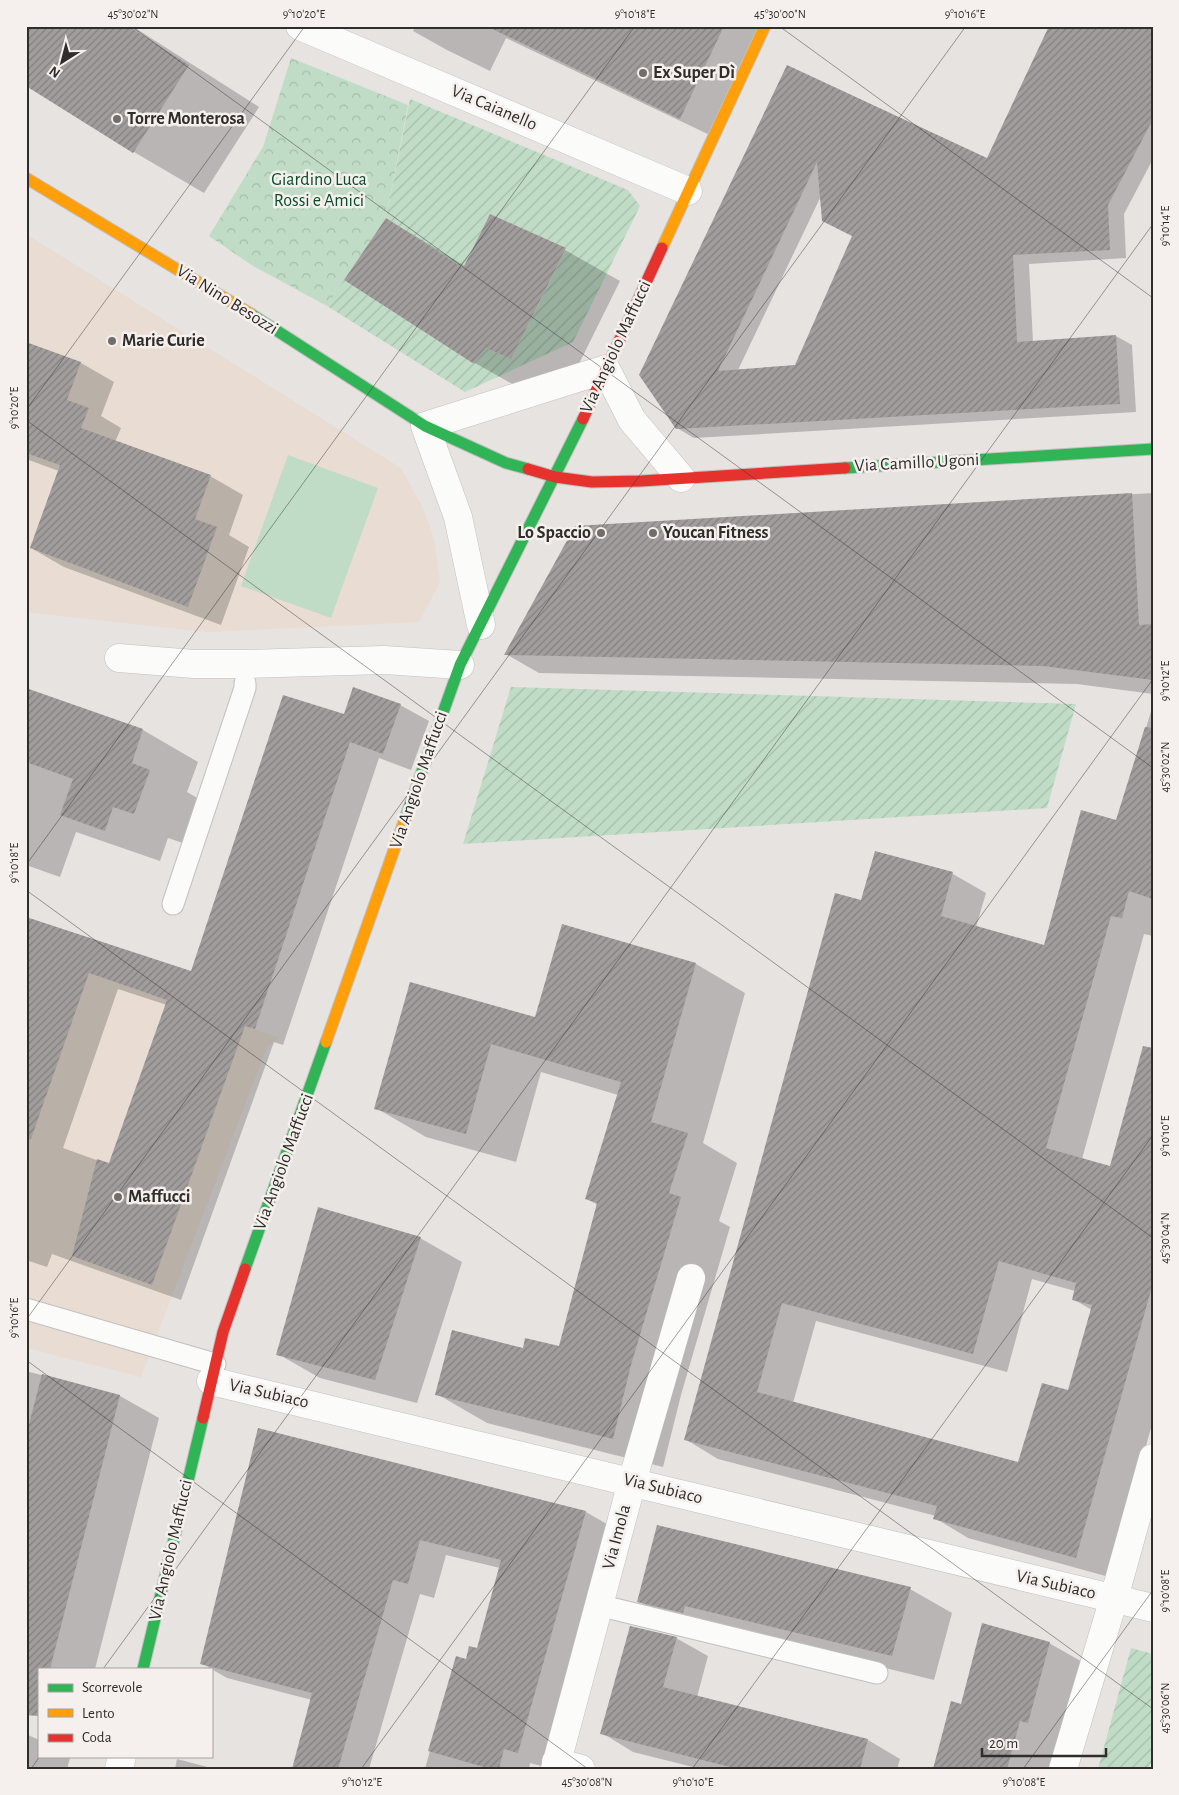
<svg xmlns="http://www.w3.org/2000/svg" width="1179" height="1795" font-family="'Alegreya Sans',sans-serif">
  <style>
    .education { fill: #e8dcd3 }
    .forest { fill: url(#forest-crowns) }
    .garden { fill: url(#garden-furrows) }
    .pitch { fill: #c0dcc7 }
    .shadow { fill: #0003; fill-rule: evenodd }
    .building { fill: url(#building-hatch); fill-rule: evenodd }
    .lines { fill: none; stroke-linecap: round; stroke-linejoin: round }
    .lane-casing { stroke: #c2c0bf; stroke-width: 23 }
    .street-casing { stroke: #c2c0bf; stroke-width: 29 }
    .fast-casing { stroke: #c2c0bf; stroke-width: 13 }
    .slow-casing { stroke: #c2c0bf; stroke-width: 13 }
    .jam-casing { stroke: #c2c0bf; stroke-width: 13 }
    .lane { stroke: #fbfbfa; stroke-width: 21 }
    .street { stroke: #fbfbfa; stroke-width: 28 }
    .fast { stroke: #30b455; stroke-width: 11 }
    .slow { stroke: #ff9f0a; stroke-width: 11 }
    .jam { stroke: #e5322d; stroke-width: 11 }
    .ticks { fill: none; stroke: #302e2c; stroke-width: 1; stroke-opacity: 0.45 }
    .poi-dot { fill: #706d6b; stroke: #f5f0ed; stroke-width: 2 }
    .labels { text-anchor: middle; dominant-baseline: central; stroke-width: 5; stroke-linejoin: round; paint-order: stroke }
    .poi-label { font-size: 18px; font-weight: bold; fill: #302e2c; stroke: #f5f0ed; text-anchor: start }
    .street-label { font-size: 18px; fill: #302e2c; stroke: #f5f0ed }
    .park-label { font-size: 18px; fill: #094e2c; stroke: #f5f0ed }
    .neatline { fill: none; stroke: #302e2c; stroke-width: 2 }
    .ticks-label { font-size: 12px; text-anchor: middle; fill: #302e2c }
  </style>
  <defs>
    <pattern id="forest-crowns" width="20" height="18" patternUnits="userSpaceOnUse" patternTransform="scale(1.25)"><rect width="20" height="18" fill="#c0dcc7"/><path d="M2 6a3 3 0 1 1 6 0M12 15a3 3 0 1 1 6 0" fill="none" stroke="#a5bdab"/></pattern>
    <pattern id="garden-furrows" width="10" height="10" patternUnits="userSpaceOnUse" patternTransform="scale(1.25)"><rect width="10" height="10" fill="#c0dcc7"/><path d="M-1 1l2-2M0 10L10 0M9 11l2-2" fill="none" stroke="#a5bdab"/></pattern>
    <pattern id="building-hatch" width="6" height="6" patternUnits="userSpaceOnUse" patternTransform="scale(1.25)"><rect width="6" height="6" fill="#a09d9c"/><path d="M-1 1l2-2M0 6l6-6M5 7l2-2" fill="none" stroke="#83807f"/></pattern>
  </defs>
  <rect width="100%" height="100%" fill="#e6e3e1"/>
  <path class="education" d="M26 234 401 468 423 508 434 539 440 582 419 622 207 632 26 612Z
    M26 952 280 1038 267 1047 141 1377 26 1348Z"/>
  <path class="forest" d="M291 58 408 105 386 218 327 306 253 266 209 236 263 147Z"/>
  <path class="garden" d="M410 99 628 190 640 206 573 342 465 392 327 306 344 280 474 364 486 348 511 359 566 249 490 214 463 268 386 218Z
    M511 687 1076 704 1047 808 463 844Z
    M1131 1648 1153 1654V1765L1150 1764 1148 1769H1098Z"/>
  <path class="pitch" d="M288 455 378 488 331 618 241 586Z"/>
  <path class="shadow" d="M31 26H132L259 107 204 193 134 152 26 84Z
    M416 26H766L714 137 506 38 490 71 447 50 413 31Z
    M1153 26V159L1124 214 1126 258 1029 264 1033 342 1116 336 1132 345 1136 412 694 438 677 428 787 67 987 159ZM821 196 824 221 853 236 796 366 738 370Z
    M491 215 565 250 620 281 566 390 530 394 475 363 346 280 387 219 465 266Z
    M26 343 81 363 114 382 101 416 121 428 115 442 210 476 243 495 229 535 249 547 221 625 64 567 31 548 59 471 26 459Z
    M1153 493V694L1077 684 539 673 506 654 576 528Z
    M26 689 143 730 198 762 187 792 204 802 189 845 168 838 160 861 76 832 60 877 26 865Z
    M400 705 429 721 411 770 379 758 283 1045 274 1042 181 1300 52 1254 47 1267 26 1260V917L192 973 345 716ZM118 989 167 1005 110 1165 63 1148Z
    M1153 705V936L1144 934 1082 1159 1111 1167 1153 1086V1421L1109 1577 968 1538 935 1518 936 1516 718 1459 685 1439 862 902 876 853 953 874 986 893 976 927 1045 947 1117 822ZM1032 1279 1075 1291 1073 1299 1092 1310 1069 1392 1019 1464 793 1403 816 1321 1007 1372Z
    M696 964 745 993 703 1143 737 1163 719 1221 730 1227 681 1395 663 1467 487 1423 437 1394 524 1350 560 1348 598 1205 587 1199 618 1095 541 1072 516 1162 426 1137 376 1108 411 984 536 1019Z
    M420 1238 462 1262 417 1403 320 1378 278 1354Z
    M26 1371 120 1396 159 1418 95 1669H39L26 1673Z
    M258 1430 586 1512 612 1527 545 1767 530 1763 529 1769H425L442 1707 467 1661 478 1650 500 1568 446 1555 434 1598 420 1594 369 1769H293L312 1700 227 1678 201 1663Z
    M910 1589 952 1613 934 1680 727 1629 680 1625 638 1601Z
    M676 1638 708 1656 697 1697 868 1740 900 1759 897 1769H701L633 1752 602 1733Z
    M1049 1643 1091 1667 1055 1769H935L962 1705Z
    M26 1734 39 1740V1756H66L70 1758 67 1769H26Z
    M177 1759 215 1769H175Z"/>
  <path class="building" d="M26 26H128L189 65 133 153 26 86Z
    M486 26H724L680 119Z
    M1049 26H1153V119L1108 205 1110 250 1013 255 1017 342 1116 335 1120 404 676 429 639 375 787 65 987 158ZM817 162 822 221 852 236 795 365 718 371Z
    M490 214 566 248 511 359 486 348 474 364 344 280 386 218 463 268Z
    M26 342 81 362 67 400 89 408 81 428 211 475 195 519 217 527 188 607 30 548 60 465 26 453Z
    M1132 493 1139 625 1153 624V680L1043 666 504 655 575 526Z
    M353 687 401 704 383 754 350 742 255 1029 245 1026 152 1285 72 1256 97 1159 109 1163 167 1000 89 973 31 1139H26V917L191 971 283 695 344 714Z
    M26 688 143 729 132 763 150 770 134 814 113 807 105 831 60 815 73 779 26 762Z
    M1145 727 1153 728V899L1129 891 1122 918 1111 916 1046 1148 1110 1166 1143 1046 1153 1048V1283L1076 1558 933 1519 937 1506 684 1440 835 893 861 900 875 851 953 872 941 916 1044 945 1081 810 1116 820ZM999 1261 1076 1283 1072 1300 1092 1305 1068 1390 1042 1383 1018 1462 757 1392 782 1303 973 1354Z
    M562 924 696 963 651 1122 688 1133 669 1193 681 1197 631 1365 613 1439 435 1395 452 1330 523 1348 525 1338 559 1346 597 1203 585 1199 621 1082 491 1044 466 1134 374 1109 410 982 535 1017Z
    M318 1207 421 1237 375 1380 276 1355Z
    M42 1374 120 1395 50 1669H39L38 1716 26 1715V1436Z
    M258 1428 586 1511 518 1753 504 1749 499 1769H491L428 1751 456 1656 466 1659 469 1646 477 1648 501 1560 420 1540 408 1584 393 1580 338 1769H292L312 1693 200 1664Z
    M657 1525 911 1587 892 1656 685 1606 683 1613 637 1602Z
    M982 1623 1050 1642 1028 1723 1020 1721 1007 1769H933L951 1701 961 1704Z
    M630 1626 677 1637 663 1687 868 1739 860 1769H738L600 1734Z"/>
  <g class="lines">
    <defs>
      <path id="lane" d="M173 904 245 688V683
        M26 1309 215 1364
        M598 1605 877 1673"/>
      <path id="street" d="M300 26 688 191
        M481 625 458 517 425 426 606 369 632 420 681 478
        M119 658 194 664H245L384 660 460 665
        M211 1381 1153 1608
        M556 1762 581 1769
        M119 1769 122 1756
        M555 1769 632 1482 691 1278
        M1063 1769 1114 1598 1153 1458"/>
      <path id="fast" d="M251 314 425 426 506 463 528 469
        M845 468 1153 449
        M405 819 460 665 583 419
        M245 1269 326 1042
        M143 1669 203 1418"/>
      <path id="slow" d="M26 178 251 314
        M662 248 765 26
        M326 1042 405 819"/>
      <path id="jam" d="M583 419 662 248
        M528 469 555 477 592 482 641 481 845 468
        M203 1418 223 1332 245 1269"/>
    </defs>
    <use href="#lane" class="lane-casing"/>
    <use href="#street" class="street-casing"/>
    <use href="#fast" class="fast-casing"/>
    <use href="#slow" class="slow-casing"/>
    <use href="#jam" class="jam-casing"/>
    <use href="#lane" class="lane"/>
    <use href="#street" class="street"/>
    <use href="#fast" class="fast"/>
    <use href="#slow" class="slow"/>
    <use href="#jam" class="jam"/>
  </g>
  <path class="ticks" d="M131 26 1153 768M779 26 1153 298M26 410 305 26M26 420 1153 1238M26 865 635 26M26 890 1153 1709M26 1320 966 26M26 1360 588 1769M103 1669 1153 224M31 1769 40 1756M361 1769 1153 679M692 1769 1153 1135M1023 1769 1153 1590"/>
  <g class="poi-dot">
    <circle cx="643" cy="73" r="5"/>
    <circle cx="117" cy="119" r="5"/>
    <circle cx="112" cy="341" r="5"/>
    <circle cx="601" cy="533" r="5"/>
    <circle cx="653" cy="533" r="5"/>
    <circle cx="118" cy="1197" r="5"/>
  </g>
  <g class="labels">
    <g class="poi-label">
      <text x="653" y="73">Ex Super Dì</text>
      <text x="127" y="119">Torre Monterosa</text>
      <text x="122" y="341">Marie Curie</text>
      <text x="591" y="533" text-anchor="end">Lo Spaccio</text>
      <text x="663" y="533">Youcan Fitness</text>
      <text x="128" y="1197">Maffucci</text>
    </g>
    <g class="street-label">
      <text transform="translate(494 108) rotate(23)">Via Caianello</text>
      <text transform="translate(227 300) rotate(32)">Via Nino Besozzi</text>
      <text transform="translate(616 347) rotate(-65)">Via Angiolo Maffucci</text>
      <text transform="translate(917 463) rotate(-3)">Via Camillo Ugoni</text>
      <text transform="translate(419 780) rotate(-71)">Via Angiolo Maffucci</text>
      <text transform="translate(284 1162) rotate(-70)">Via Angiolo Maffucci</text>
      <text transform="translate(269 1394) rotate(13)">Via Subiaco</text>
      <text transform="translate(663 1489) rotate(14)">Via Subiaco</text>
      <text transform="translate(617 1537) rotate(-75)">Via Imola</text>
      <text transform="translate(171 1550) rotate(-77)">Via Angiolo Maffucci</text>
      <text transform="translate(1056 1585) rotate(13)">Via Subiaco</text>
    </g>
    <g class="park-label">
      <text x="319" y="180">Giardino Luca<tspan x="319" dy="21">Rossi e Amici</tspan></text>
    </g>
  </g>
  <rect width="1179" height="1795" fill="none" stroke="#f5f0ed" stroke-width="55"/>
  <rect x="38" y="1668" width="175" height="90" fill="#f5f0ed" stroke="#a6a2a0"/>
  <rect x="48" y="1684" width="25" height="8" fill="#30b455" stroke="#a6a2a0"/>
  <text x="82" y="1692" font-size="15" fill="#302e2c">Scorrevole</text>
  <rect x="48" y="1709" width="25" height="8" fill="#ff9f0a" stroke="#a6a2a0"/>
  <text x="82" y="1718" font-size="15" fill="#302e2c">Lento</text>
  <rect x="48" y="1734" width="25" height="8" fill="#e5322d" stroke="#a6a2a0"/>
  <text x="82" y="1742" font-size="15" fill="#302e2c">Coda</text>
  <g transform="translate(62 62) rotate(216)" stroke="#f5f0ed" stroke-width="4" paint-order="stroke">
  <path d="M0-4L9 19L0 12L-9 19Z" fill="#302e2c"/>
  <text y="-8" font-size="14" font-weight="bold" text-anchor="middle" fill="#302e2c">N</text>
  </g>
  <path d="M982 1748v8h124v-8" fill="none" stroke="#302e2c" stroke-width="2.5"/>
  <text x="989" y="1748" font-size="15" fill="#302e2c" stroke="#f5f0ed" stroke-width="4" paint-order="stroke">20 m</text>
  <rect x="28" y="28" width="1124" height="1740" class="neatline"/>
  <g class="ticks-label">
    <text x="133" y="18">45°30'02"N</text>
    <text x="304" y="18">9°10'20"E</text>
    <text x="635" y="18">9°10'18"E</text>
    <text x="780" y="18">45°30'00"N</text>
    <text x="965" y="18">9°10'16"E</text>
    <text transform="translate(1165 226) rotate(-90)" y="4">9°10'14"E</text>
    <text transform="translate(14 408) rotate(-90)" y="4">9°10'20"E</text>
    <text transform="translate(1165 681) rotate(-90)" y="4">9°10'12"E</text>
    <text transform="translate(1165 767) rotate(-90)" y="4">45°30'02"N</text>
    <text transform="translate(14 863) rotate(-90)" y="4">9°10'18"E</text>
    <text transform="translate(1165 1136) rotate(-90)" y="4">9°10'10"E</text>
    <text transform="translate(1165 1238) rotate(-90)" y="4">45°30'04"N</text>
    <text transform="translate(14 1318) rotate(-90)" y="4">9°10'16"E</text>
    <text transform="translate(1165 1591) rotate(-90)" y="4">9°10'08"E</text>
    <text transform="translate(1165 1708) rotate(-90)" y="4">45°30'06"N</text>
    <text x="362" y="1786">9°10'12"E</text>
    <text x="587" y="1786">45°30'08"N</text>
    <text x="693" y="1786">9°10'10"E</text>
    <text x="1024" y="1786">9°10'08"E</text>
  </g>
</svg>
